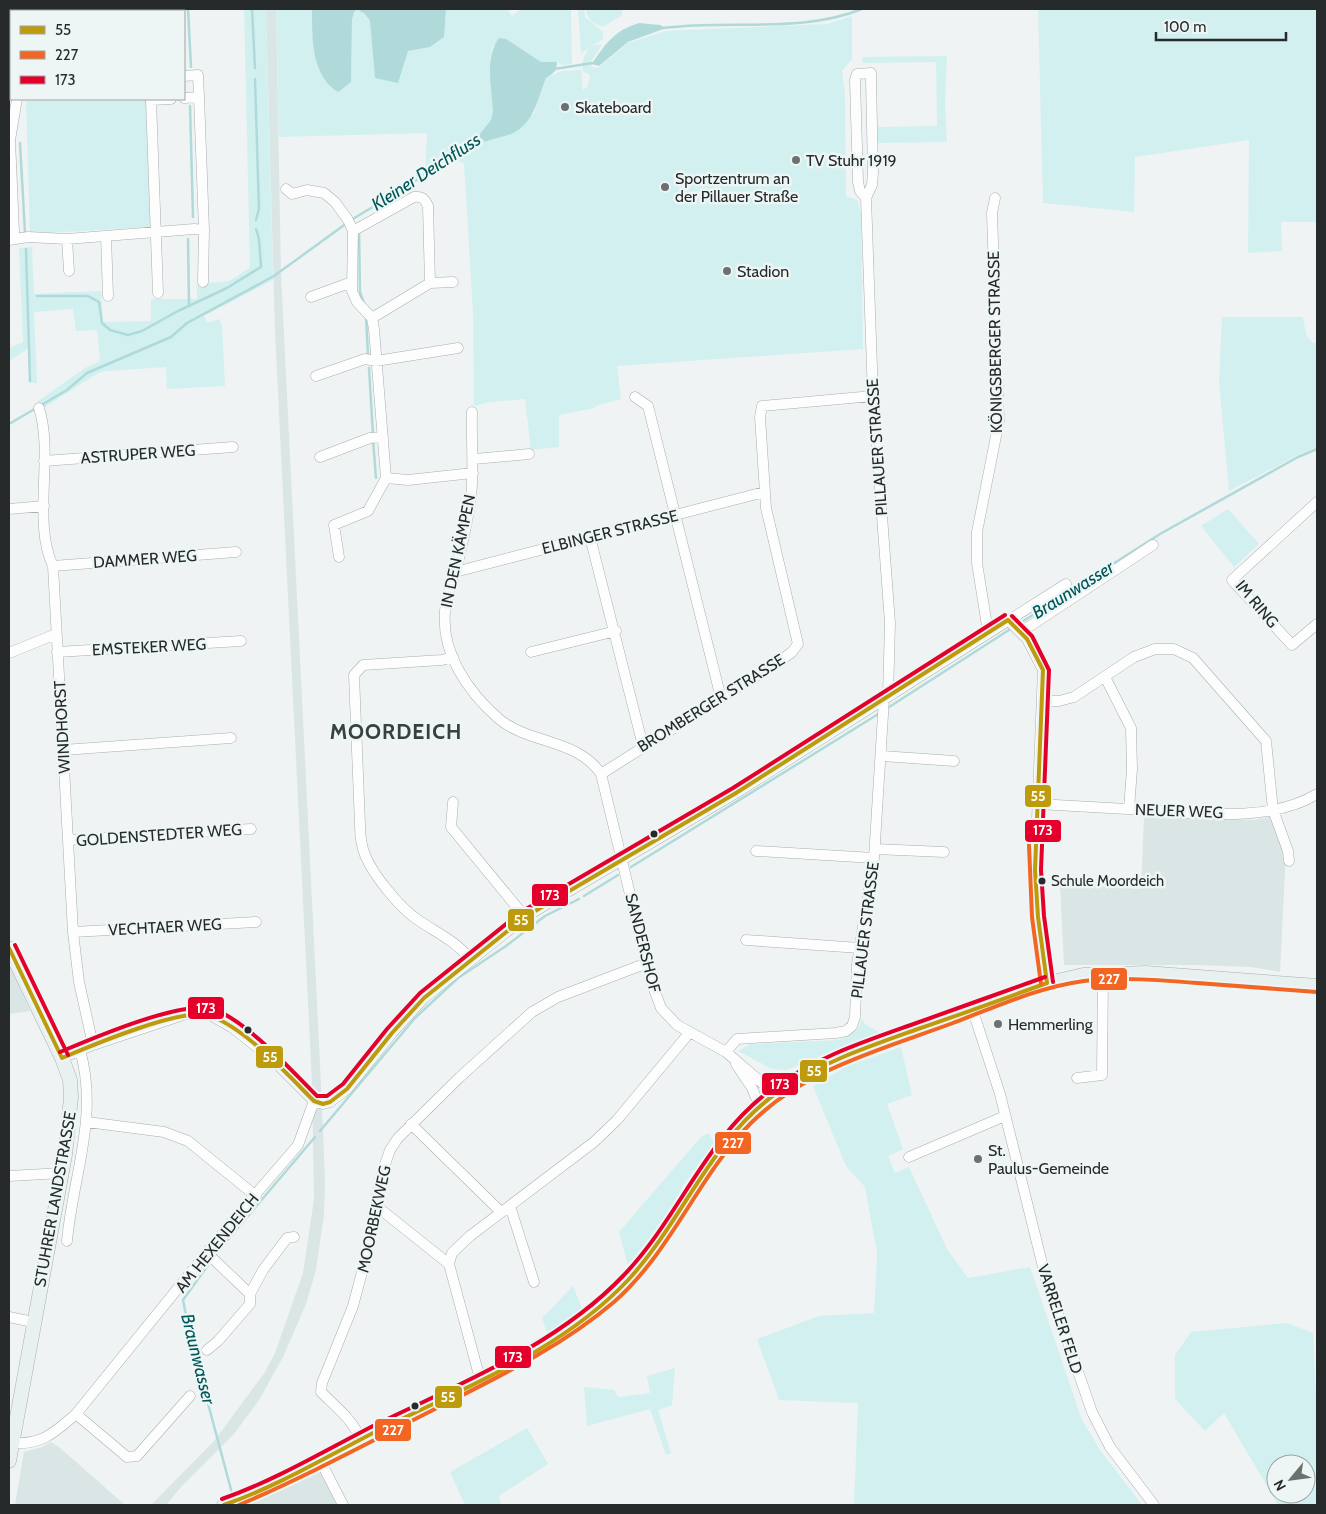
<svg xmlns="http://www.w3.org/2000/svg" width="1326" height="1514" font-family="Cabin,sans-serif">
  <style>
    .built { fill: #dae5e5 }
    .green { fill: #d2f0f0; fill-rule: evenodd }
    .water { fill: #b0dada }
    .lines { fill: none; stroke-linecap: round; stroke-linejoin: round }
    .stream { stroke: #b0dada; stroke-width: 2.5 }
    .minor-casing { stroke: #aaaeae; stroke-width: 11 }
    .secondary-casing { stroke: #aaaeae; stroke-width: 15 }
    .minor { stroke: #fdfdfd; stroke-width: 10 }
    .secondary { stroke: #e8f0f0; stroke-width: 14 }
    .bus-1-casing { stroke: #edf5f5; stroke-width: 8 }
    .bus-2-casing { stroke: #edf5f5; stroke-width: 8 }
    .bus-3-casing { stroke: #edf5f5; stroke-width: 8 }
    .bus-1 { stroke: #be9b0d; stroke-width: 4 }
    .bus-2 { stroke: #f26522; stroke-width: 4 }
    .bus-3 { stroke: #e4002b; stroke-width: 4 }
    .poi-dot { fill: #6d7070; stroke: #edf5f5; stroke-width: 2 }
    .bus-dot { fill: #272a2a; stroke: #edf5f5; stroke-width: 2 }
    .labels { text-anchor: middle; dominant-baseline: central; stroke-width: 5; stroke-linejoin: round; paint-order: stroke }
    .bus-label { font-size: 15px; fill: #272a2a; stroke: #edf5f5; text-anchor: start }
    .poi-label { font-size: 16px; fill: #272a2a; stroke: #edf5f5; text-anchor: start }
    .street-label { font-size: 16px; fill: #272a2a; stroke: #edf5f5 }
    .water-label { font-size: 18px; font-style: italic; fill: #005758; stroke: #edf5f5 }
    .district-label { font-size: 21px; font-weight: bold; letter-spacing: 1px; fill: #394040; stroke: #edf5f5 }
    .line-badge { stroke: #edf5f5; stroke-width: 2 }
    .badge-label { font-size: 14px; text-anchor: middle; font-weight: bold; fill: #fff }
  </style>
  <rect width="100%" height="100%" fill="#eff3f3"/>
  <path class="built" d="M266 9H276L281 273 321 1084 325 1180 324 1215 316 1270 306 1304 283 1357 259 1400 234 1434 181 1487 166 1505H151L215 1440 265 1372 275 1353 303 1273 314 1199 312 1084 275 332Z
    M1273 816 1286 851 1280 972 1251 967 1197 965H1064L1060 884 1141 889 1144 817 1254 820Z
    M9 965 18 984 30 1011 9 1014Z
    M51 1442 59 1447 125 1505H15L24 1452 42 1447Z
    M320 1472 337 1505H248L284 1489Z"/>
  <path class="green" d="M244 9H266L273 280 204 316 207 323 219 319 222 326 225 386 167 389 166 367 107 371 98 373 42 409 38 401 85 368 100 361 97 330 76 331 73 309 34 312 37 383H29L28 349 9 361V348L23 342 19 248 32 247 34 294 101 291 103 322 151 321V299H197V284L229 281 250 268Z
    M276 9H312V35L351 82 352 20 354 12 357 9 365 14 370 21 375 78 408 51 430 47 446 17V9H511L508 11 512 16 521 9H571L572 64 563 65 557 62H541L517 47 493 46 490 57 493 112 491 120 479 135 485 142 497 138 534 113 546 78 562 71 581 70 583 90 587 87 590 77 589 74 583 72C581 59 587 42 602 45L590 63 592 67 598 68 628 43 666 31 828 24 852 16V59L842 71 845 95 846 196 857 200 861 212 863 349 617 366 621 399 595 406V408L559 415V447L531 450 525 399 489 402 474 406 473 313 464 163 454 160 425 178 427 133 279 137Z
    M578 9H584L585 17 603 32V39L581 53Z
    M586 9H622V15L603 27C593 23 587 20 586 9Z
    M1038 9H1317V222H1281L1282 251 1248 253 1249 140 1135 157 1134 212 1043 203Z
    M947 56 945 103 947 142 878 143V127L937 126 936 62 863 63 862 57Z
    M86 99H146L152 224 149 227 30 234 26 101Z
    M1222 317H1303L1306 335 1313 343H1317V447L1300 454 1229 491 1219 382Z
    M1228 509 1259 544 1234 567 1201 526Z
    M862 1019 866 1025 881 1033 787 1070 772 1069 738 1051 751 1044 839 1040 857 1030Z
    M901 1047 912 1095 887 1104 903 1149 888 1156 895 1173 909 1167 947 1249 968 1278 1030 1267 1082 1420 1100 1450 1142 1505H854L858 1403 779 1400 757 1339 819 1316 874 1313 877 1253 865 1187 846 1166 813 1086 845 1067Z
    M709 1133 714 1143 684 1184 669 1212 628 1266 619 1232 701 1137Z
    M573 1286 582 1309 547 1333 542 1318Z
    M1287 1323 1313 1333 1317 1416V1505H1278L1224 1413 1205 1431 1175 1399V1355L1191 1332ZM1276 1464H1306V1494H1276Z
    M675 1368 672 1405 658 1410 671 1453 666 1455 650 1409 587 1426 584 1387 614 1390 618 1397 650 1393 647 1376Z
    M527 1428 548 1464 499 1496 501 1505H465L450 1472Z"/>
  <path class="water" d="M312 9H446L444 37 430 47 408 51 398 83 375 78 370 21 365 14 357 9 354 12 352 20 351 82 338 92C311 76 312 37 312 9Z
    M639 23 660 25 666 28 628 42 599 66 592 64C605 44 615 30 639 23Z
    M499 38 506 39 541 62H557C557 71 554 73 546 78 538 98 534 124 511 134 503 137 493 139 485 142L479 135 491 120 493 112C492 88 484 58 499 38Z"/>
  <g class="lines">
    <path class="stream" d="M188 9 191 67
      M252 9 255 68
      M663 28C728 19 800 34 862 9
      M554 69 593 63
      M255 79 259 209 256 220
      M190 106 193 217
      M20 143 25 233
      M351 220 411 184 467 143 483 136
      M359 230 360 292 365 306
      M188 239 189 305
      M26 249 30 381
      M37 296H88L99 302 102 323 110 330 128 335 142 331 178 311 227 288 261 267 259 239 256 229
      M366 316 368 355
      M369 368 373 435
      M9 424 67 390 87 373 171 337 187 323 274 276 347 223
      M373 440 376 478
      M1017 625 1160 534 1298 457 1317 449
      M886 709 1012 628
      M631 867 880 713
      M584 896 618 875
      M320 1131 415 1018 458 978 506 946 545 916 579 899
      M214 1256 315 1137
      M211 1261 183 1300 190 1336 233 1497"/>
    <defs>
      <path id="minor" d="M18 9V11
        M177 9V11
        M9 76H11
        M184 76 198 75 199 97
        M184 98 199 97 204 230 203 282
        M286 189 292 194 307 190 324 193 335 202 348 220 353 231 352 291 357 302 372 318 374 329 386 478 408 480 473 473
        M866 198 860 191 858 182 855 80 857 74 871 73V80L873 172 872 185 866 198 873 396 890 623 888 696
        M353 231 414 197C422 196 425 199 428 206L430 283 372 318
        M106 236 108 296
        M67 239 69 271
        M9 240 28 237 67 239 194 229 204 230
        M9 240 14 232 10 140 17 99
        M430 283 453 282
        M158 293 151 100 171 99
        M311 297 352 282
        M316 376 365 359 376 361 458 348
        M635 397 648 406 721 698
        M39 408C54 455 32 522 53 566L73 932 79 982 93 1045
        M472 412C471 446 475 478 469 511 465 532 460 554 455 574 451 586 446 598 445 611 441 653 468 692 499 719 529 744 578 739 601 774L651 981 661 1008 677 1025 726 1052 776 1095
        M320 457 370 438 383 437
        M474 459 529 454
        M44 461 233 447
        M1317 502 1232 580 1292 645 1317 624
        M9 509 44 506
        M590 537 643 746
        M339 557 334 525 368 511 386 478
        M53 566 236 552
        M455 572 764 492
        M1008 620 1027 639 1043 670 1035 870 1038 917 1047 983
        M988 632 977 563V532L999 421 992 213 995 198
        M1021 632 1153 545
        M57 652 241 641
        M531 652 616 631
        M9 653 56 634
        M453 657 442 660 363 665 354 675 360 825C360 835 361 845 365 855 373 875 400 908 418 920 437 933 456 941 470 959
        M1105 677 1131 728 1132 769 1129 809
        M1042 701H1059L1074 697 1134 657 1155 649H1174L1193 658 1266 741 1273 810 1288 851 1289 861
        M63 750 231 738
        M882 756 954 761
        M601 774 780 661 792 652 798 644 766 508 760 417 762 406 873 396
        M453 802 451 827 525 917
        M1038 804C1073 806 1109 808 1145 810 1197 813 1270 823 1317 794
        M68 840 251 829
        M875 849 944 852
        M756 851 874 858
        M73 932 256 922
        M746 940 860 948
        M972 1008 1000 1094 1046 1279 1092 1412 1110 1447 1154 1505
        M726 1052 737 1039 836 1033 846 1031 852 1026 855 1017 857 964 874 858 884 699
        M62 1058 93 1045 186 1014 210 1015 233 1028 272 1059 314 1101 323 1104 330 1102 347 1089 392 1033 424 998 525 917 736 793 1066 584
        M736 1064 752 1088 760 1107
        M1077 1078 1102 1075 1103 974
        M87 1122 164 1132 188 1141 256 1196
        M411 1124 501 1212
        M909 1157 1005 1116
        M9 1176 62 1173
        M375 1205 449 1264
        M510 1206 534 1282
        M67 1241C73 1175 99 1117 80 1050
        M207 1253 250 1294 263 1270 287 1238 294 1237
        M9 1317 33 1322
        M207 1350 218 1341 250 1304V1294
        M480 1379 449 1264 452 1253 470 1236 594 1142 617 1120 690 1032
        M76 1414 127 1457 137 1456 190 1396
        M361 1440C353 1420 336 1407 321 1392L322 1383 353 1306 366 1257 380 1179 390 1150 398 1138 460 1077 532 1012 558 997 647 963
        M12 1443C42 1445 54 1433 76 1414L230 1224 298 1145 314 1101
        M320 1460 343 1505"/>
      <path id="secondary" d="M9 948 62 1058 70 1080 71 1097 65 1155 9 1461
        M224 1505 284 1479 504 1367 573 1326 611 1296 643 1264 673 1222 720 1148 749 1116 789 1085 825 1064 1028 988 1083 975 1146 973 1317 986"/>
    </defs>
    <use href="#minor" class="minor-casing"/>
    <use href="#secondary" class="secondary-casing"/>
    <use href="#minor" class="minor"/>
    <use href="#secondary" class="secondary"/>
    <defs>
      <path id="bus-1" d="M1008 620 1027 639 1043 670 1035 870 1038 917 1047 983
        M9 948 62 1058
        M62 1058C90 1046 185 1006 211 1016 247 1030 287 1074 314 1101L323 1104 330 1102 347 1089 392 1033 424 998 525 917 736 793 1008 620
        M224 1505C278 1486 326 1457 377 1431 463 1388 562 1351 629 1279 684 1219 710 1140 778 1092 820 1063 867 1047 915 1030 959 1015 1003 999 1047 983"/>
      <path id="bus-2" d="M1029 845 1032 917 1041 984
        M239 1505C305 1477 368 1443 431 1411 494 1379 560 1348 614 1302 672 1251 698 1176 751 1123 805 1069 883 1049 953 1023 995 1007 1039 987 1084 981 1122 977 1160 980 1197 983 1237 986 1277 989 1317 992"/>
      <path id="bus-3" d="M1012 616 1032 636 1049 670 1041 870 1044 916 1053 982
        M15 945 68 1055
        M60 1052C91 1039 181 1000 212 1009 244 1018 293 1072 317 1096H327L343 1084 387 1029 420 993 521 912 733 788 1005 615
        M222 1499C276 1480 324 1451 375 1425 461 1383 556 1346 623 1276 680 1217 704 1139 772 1089 813 1059 860 1043 908 1026 954 1010 999 993 1045 977"/>
    </defs>
    <use href="#bus-1" class="bus-1-casing"/>
    <use href="#bus-2" class="bus-2-casing"/>
    <use href="#bus-3" class="bus-3-casing"/>
    <use href="#bus-1" class="bus-1"/>
    <use href="#bus-2" class="bus-2"/>
    <use href="#bus-3" class="bus-3"/>
  </g>
  <g class="poi-dot">
    <circle cx="565" cy="107" r="5"/>
    <circle cx="796" cy="160" r="5"/>
    <circle cx="665" cy="187" r="5"/>
    <circle cx="727" cy="271" r="5"/>
    <circle cx="998" cy="1024" r="5"/>
    <circle cx="978" cy="1159" r="5"/>
  </g>
  <g class="bus-dot">
    <circle cx="654" cy="834" r="4.5"/>
    <circle cx="1042" cy="881" r="4.5"/>
    <circle cx="248" cy="1030" r="4.5"/>
    <circle cx="415" cy="1406" r="4.5"/>
  </g>
  <g class="labels">
    <g class="bus-label">
      <text x="1051" y="881">Schule Moordeich</text>
    </g>
    <g class="poi-label">
      <text x="575" y="107">Skateboard</text>
      <text x="806" y="160">TV Stuhr 1919</text>
      <text x="675" y="178">Sportzentrum an<tspan x="675" dy="18">der Pillauer Straße</tspan></text>
      <text x="737" y="271">Stadion</text>
      <text x="1008" y="1024">Hemmerling</text>
      <text x="988" y="1150">St.<tspan x="988" dy="18">Paulus-Gemeinde</tspan></text>
    </g>
    <g class="street-label">
      <text transform="translate(995 342) rotate(-91)">KÖNIGSBERGER STRASSE</text>
      <text transform="translate(877 447) rotate(-94)">PILLAUER STRASSE</text>
      <text transform="translate(138 454) rotate(-4)">ASTRUPER WEG</text>
      <text transform="translate(610 532) rotate(-14)">ELBINGER STRASSE</text>
      <text transform="translate(458 551) rotate(-78)">IN DEN KÄMPEN</text>
      <text transform="translate(145 559) rotate(-4)">DAMMER WEG</text>
      <text transform="translate(1257 604) rotate(50)">IM RING</text>
      <text transform="translate(149 647) rotate(-3)">EMSTEKER WEG</text>
      <text transform="translate(711 703) rotate(-32)">BROMBERGER STRASSE</text>
      <text transform="translate(62 727) rotate(-93)">WINDHORST</text>
      <text transform="translate(1179 811) rotate(2)">NEUER WEG</text>
      <text transform="translate(159 835) rotate(-4)">GOLDENSTEDTER WEG</text>
      <text transform="translate(165 927) rotate(-3)">VECHTAER WEG</text>
      <text transform="translate(865 930) rotate(-83)">PILLAUER STRASSE</text>
      <text transform="translate(643 943) rotate(76)">SANDERSHOF</text>
      <text transform="translate(55 1199) rotate(-80)">STUHRER LANDSTRASSE</text>
      <text transform="translate(374 1219) rotate(-78)">MOORBEKWEG</text>
      <text transform="translate(217 1243) rotate(-51)">AM HEXENDEICH</text>
      <text transform="translate(1060 1319) rotate(72)">VARRELER FELD</text>
    </g>
    <g class="water-label">
      <text transform="translate(426 172) rotate(-33)">Kleiner Deichfluss</text>
      <text transform="translate(1073 590) rotate(-32)">Braunwasser</text>
      <text transform="translate(198 1359) rotate(76)">Braunwasser</text>
    </g>
    <g class="district-label">
      <text x="396" y="731">MOORDEICH</text>
    </g>
  </g>
  <g class="line-badge">
    <rect x="1024" y="784" width="28" height="24" rx="5" fill="#be9b0d"/>
    <rect x="1024" y="819" width="38" height="24" rx="5" fill="#e4002b"/>
    <rect x="531" y="883" width="38" height="24" rx="5" fill="#e4002b"/>
    <rect x="507" y="908" width="28" height="24" rx="5" fill="#be9b0d"/>
    <rect x="1090" y="967" width="38" height="24" rx="5" fill="#f26522"/>
    <rect x="187" y="996" width="38" height="24" rx="5" fill="#e4002b"/>
    <rect x="255" y="1045" width="29" height="24" rx="5" fill="#be9b0d"/>
    <rect x="799" y="1059" width="29" height="24" rx="5" fill="#be9b0d"/>
    <rect x="761" y="1072" width="38" height="24" rx="5" fill="#e4002b"/>
    <rect x="714" y="1131" width="38" height="24" rx="5" fill="#f26522"/>
    <rect x="494" y="1345" width="38" height="24" rx="5" fill="#e4002b"/>
    <rect x="434" y="1385" width="29" height="24" rx="5" fill="#be9b0d"/>
    <rect x="374" y="1418" width="38" height="24" rx="5" fill="#f26522"/>
  </g>
  <g class="badge-label">
    <text x="1038" y="801">55</text>
    <text x="1043" y="835">173</text>
    <text x="550" y="900">173</text>
    <text x="521" y="925">55</text>
    <text x="1109" y="984">227</text>
    <text x="206" y="1013">173</text>
    <text x="270" y="1062">55</text>
    <text x="814" y="1076">55</text>
    <text x="780" y="1089">173</text>
    <text x="733" y="1148">227</text>
    <text x="513" y="1362">173</text>
    <text x="448" y="1402">55</text>
    <text x="393" y="1435">227</text>
  </g>
  <rect width="1326" height="1514" fill="none" stroke="#272a2a" stroke-width="20"/>
  <rect x="10" y="10" width="175" height="90" fill="#edf5f5" stroke="#9ea4a4"/>
  <rect x="20" y="26" width="25" height="8" fill="#be9b0d" stroke="#9ea4a4"/>
  <text x="55" y="35" font-size="15" fill="#272a2a">55</text>
  <rect x="20" y="51" width="25" height="8" fill="#f26522" stroke="#9ea4a4"/>
  <text x="55" y="60" font-size="15" fill="#272a2a">227</text>
  <rect x="20" y="76" width="25" height="8" fill="#e4002b" stroke="#9ea4a4"/>
  <text x="55" y="85" font-size="15" fill="#272a2a">173</text>
  <g transform="translate(1291 1479) rotate(241)"><circle r="24" fill="#edf5f5" stroke="#9ea4a4"/>
  <path d="M0-4L9 19L0 12L-9 19Z" fill="#6d7070"/>
  <text y="-8" font-size="14" font-weight="bold" text-anchor="middle" fill="#272a2a">N</text>
  </g>
  <path d="M1156 32v8h130v-8" fill="none" stroke="#272a2a" stroke-width="2.5"/>
  <text x="1164" y="32" font-size="15" fill="#272a2a" stroke="#edf5f5" stroke-width="4" paint-order="stroke">100 m</text>
</svg>
